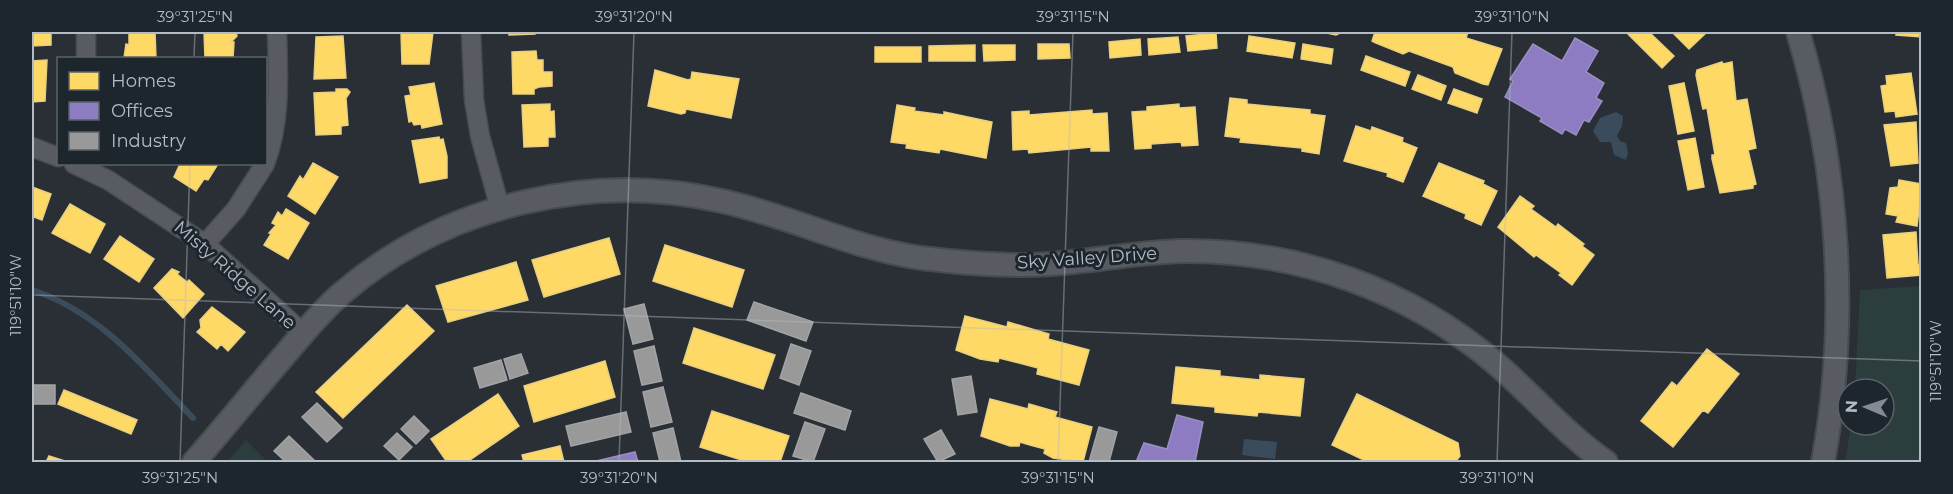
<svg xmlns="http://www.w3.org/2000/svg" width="1953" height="494" font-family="Montserrat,sans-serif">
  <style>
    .green { fill: #2c3d3d }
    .water { fill: #3a4b5b }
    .homes { fill: #ffd966; stroke: #e8d082; stroke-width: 1.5 }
    .offices { fill: #8e7cc3; stroke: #998fc3; stroke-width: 1.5 }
    .industry { fill: #999; stroke: #a1a3a6; stroke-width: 1.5 }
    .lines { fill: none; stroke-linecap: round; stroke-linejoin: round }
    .stream { stroke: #3a4b5b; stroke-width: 6 }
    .minor-casing { stroke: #464b4f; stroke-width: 21 }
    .tertiary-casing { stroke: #464b4f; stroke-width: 26 }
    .minor { stroke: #585c62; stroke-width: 18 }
    .tertiary { stroke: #585c62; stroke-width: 22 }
    .ticks { fill: none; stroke: #b3bbc4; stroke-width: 1.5; stroke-opacity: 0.45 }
    .labels { text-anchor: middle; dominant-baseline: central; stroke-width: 6; stroke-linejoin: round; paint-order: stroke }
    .street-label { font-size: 18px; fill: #b3bbc4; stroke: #1d252d }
    .neatline { fill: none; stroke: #b3bbc4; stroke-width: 2 }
    .ticks-label { font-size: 15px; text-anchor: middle; fill: #b3bbc4 }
  </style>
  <rect width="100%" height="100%" fill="#292f34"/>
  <path class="green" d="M1921 286V462H1845L1851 425H1884V389H1855L1860 290Z
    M246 440 268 462H227Z"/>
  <path class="water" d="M1616 112 1623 116 1622 126 1617 136 1620 141 1626 143 1628 153 1626 160 1614 155 1611 142H1600L1593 131 1600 118Z
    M1244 439 1277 442 1275 459 1242 455Z"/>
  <path class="homes" d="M32 32H51V45L32 46Z
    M129 32H155L156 58H124L126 44 129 45Z
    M204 32H236L237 36 231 42H234L233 58H205Z
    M401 32H433L429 64H402Z
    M509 32H535V34L509 35Z
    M1322 32H1342L1336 35Z
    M1375 32H1468L1466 38 1502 49 1488 85 1483 84 1455 73 1453 67 1409 51 1403 54 1376 43 1372 41Z
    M1626 32H1649L1674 56 1662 68Z
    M1672 32H1707L1689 49Z
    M1896 32H1922V37L1896 35Z
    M1216 33 1217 48 1188 51 1186 36Z
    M343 36 346 78 314 79 316 37Z
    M1249 36 1295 43 1292 58 1247 51Z
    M1178 37 1180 52 1149 55 1148 39Z
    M1140 39 1141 55 1110 58 1109 42Z
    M1038 44H1069L1070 58 1038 59Z
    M1303 44 1333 49 1331 64 1301 59Z
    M975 45V61H929V46Z
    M983 45H1015V60L984 61Z
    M875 47H921V62H875Z
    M536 51 537 60H543V72H552V86L539 87 534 89V94H513L512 52Z
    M1366 56 1410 72 1405 86 1361 70Z
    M47 60 45 101 32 102V61Z
    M1722 62 1723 64 1732 62 1736 101 1747 99 1756 148 1748 150 1756 184 1753 185V188L1720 193 1712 159V155H1715L1707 108 1703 109 1702 105 1696 75 1697 70Z
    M655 70 688 80 691 79 692 72 739 79 731 118 686 109 685 113 681 114 648 106Z
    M1911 73 1917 114 1896 117 1895 111 1885 112 1881 86 1887 85 1886 76Z
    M1418 75 1446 86 1441 100 1412 89Z
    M434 83 442 124 422 128 421 124 414 125 412 121 409 122 405 96 411 95 409 87Z
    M1684 83 1694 131 1678 134 1669 86Z
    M336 89H347L350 92 346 98 348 125 341 126V134L316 135 314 93 336 92Z
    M1454 89 1482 99 1477 113 1448 103Z
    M1230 98 1247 100V104L1310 110V114L1325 116 1319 154 1302 151V148L1240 142 1241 138 1225 136Z
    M550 104V112L554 111 555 137H548V146L524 147 522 105Z
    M1179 104V108L1195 107 1198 145 1182 146 1181 142 1151 144V148L1135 149 1132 112 1147 111V107Z
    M897 105 915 108 914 111 944 115V112L992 122 986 158 940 149 939 153 906 148 907 144 891 142Z
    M1092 110V114L1107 113 1109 151H1091V147L1029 153 1028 149 1013 150 1012 112 1029 111V115Z
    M1916 122 1918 163 1891 166 1884 125Z
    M1356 126 1371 131 1372 127 1403 138 1402 142 1417 148 1403 182 1387 176 1388 173 1344 161Z
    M439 137 440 140 443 139 447 156V178L420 183 412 141Z
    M1695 138 1704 187 1688 190 1678 141Z
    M313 163 338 177 315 214 288 196 300 176 303 180Z
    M1439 163 1484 181 1483 184 1497 191 1481 225 1465 218 1466 214 1423 196Z
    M180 164H218L208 180 204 179 196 191 174 177Z
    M1899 180 1922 184 1917 226 1896 222 1898 216 1886 214 1890 188 1898 187Z
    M32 187 51 194 42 220 34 217 32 219Z
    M1520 196 1534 206 1531 209 1556 227 1558 224 1584 244 1582 246 1594 255 1572 285 1559 275 1561 273 1536 255 1534 257 1498 227Z
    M70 204 105 224 90 253 52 233Z
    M286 209 309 223 288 259 264 245 271 234 269 233 276 225 272 223 278 212 282 216Z
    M1916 232 1918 265 1922 264V275L1887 278 1883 235Z
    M120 236 154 259 139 282 104 259Z
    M609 238 620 274 544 297 532 260Z
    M665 245 744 270 732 307 653 281Z
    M516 262 528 300 448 322 436 286Z
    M172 269 179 272 177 274 187 282 189 280 204 294 183 318 154 288Z
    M407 305 434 331 343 418 316 392Z
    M212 307 245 332 228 351 221 344 217 349 197 332 201 328 200 320Z
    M965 316 1007 327 1008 322 1049 334 1048 339 1089 350 1079 385 1037 374 1038 368 1023 364 999 358 998 362 980 359 956 350Z
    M694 328 775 355 763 389 683 363Z
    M1707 349 1739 374 1708 413 1703 410 1673 447 1641 421 1672 382 1677 386Z
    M605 361 615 397 534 422 524 386Z
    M1176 367 1220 371V376L1260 380V375L1304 379 1300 416 1258 412 1257 416 1215 412V407L1172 403Z
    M64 390 137 420 131 434 58 404Z
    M498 394 519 426 467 462H447L431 439Z
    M1357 394 1458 443 1460 456 1455 462H1368L1332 445Z
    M990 399 1028 409 1029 404 1057 412 1055 417 1092 427 1083 462 1053 458 1044 453 1045 449 1030 445 1020 442 1019 446H1010L981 436Z
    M712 411 789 436 780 462H748L700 447Z
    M560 446 564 462H524L522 455Z
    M49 456 68 462H46Z"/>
  <path class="offices" d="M1575 38 1598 51 1586 72 1604 83 1596 98 1602 101 1589 122 1584 120 1576 135 1565 129 1562 134 1540 121 1542 118 1505 97 1513 81 1510 79 1533 44 1562 61Z
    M1177 415 1203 422 1195 462H1136L1144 443 1167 449Z
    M635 452 638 462H592Z"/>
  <path class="industry" d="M754 302 813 322 806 341 747 320Z
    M644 304 653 339 633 344 624 309Z
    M791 344 811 351 799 385 780 378Z
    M654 346 662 381 642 385 634 351Z
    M521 354 528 373 510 379 504 359Z
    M501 360 507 380 480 388 474 368Z
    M971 376 977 412 958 415 952 379Z
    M32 385H55V404H32Z
    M663 387 672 422 651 427 643 392Z
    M801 393 851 411 845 430 794 413Z
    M317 403 342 428 327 442 302 417Z
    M626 412 631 432 571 446 566 426Z
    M414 416 429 431 416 444 401 429Z
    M805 422 825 429 813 462 793 456Z
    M1099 427 1117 432 1109 462H1089Z
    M673 428 681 462H660L653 433Z
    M941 430 955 454 938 462 924 439Z
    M397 433 412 447 399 460 384 446Z
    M289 436 316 462H286L274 451Z"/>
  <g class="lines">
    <path class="stream" d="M32 290C100 312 144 367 193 418"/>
    <defs>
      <path id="minor" d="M86 32V58
        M471 32 474 100 480 136 500 208
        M32 147 58 157
        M266 161C281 119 278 75 277 32
        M74 164 108 180 205 244 303 333
        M205 244 236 209 265 164"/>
      <path id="tertiary" d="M1798 32C1839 169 1849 321 1823 462
        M194 462C222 430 249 397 276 365 297 341 317 315 341 294 444 205 590 171 722 201 790 216 852 248 921 258 963 263 1007 267 1049 264 1094 261 1138 252 1184 251 1296 250 1407 289 1493 361 1532 394 1564 433 1606 462"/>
    </defs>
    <use href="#minor" class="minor-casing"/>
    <use href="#tertiary" class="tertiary-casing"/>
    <use href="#minor" class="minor"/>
    <use href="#tertiary" class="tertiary"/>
  </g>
  <path class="ticks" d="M194 58 195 32M32 295 1922 361M180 462 190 164M619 462 634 32M1058 462 1073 32M1497 462 1512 32"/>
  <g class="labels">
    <g class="street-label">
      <text transform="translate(1087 258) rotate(-4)">Sky Valley Drive</text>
      <text transform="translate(235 275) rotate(41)">Misty Ridge Lane</text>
    </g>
  </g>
  <rect width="1953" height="494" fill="none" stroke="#1d252d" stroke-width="66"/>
  <rect x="57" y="57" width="210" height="108" fill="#1d252d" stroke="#596169" stroke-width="1.5"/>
  <rect x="69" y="72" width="30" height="18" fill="#ffd966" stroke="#596169" stroke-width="1.5"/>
  <text x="111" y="87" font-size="18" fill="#b3bbc4">Homes</text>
  <rect x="69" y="102" width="30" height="18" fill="#8e7cc3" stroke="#596169" stroke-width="1.5"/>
  <text x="111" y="117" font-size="18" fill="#b3bbc4">Offices</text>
  <rect x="69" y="132" width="30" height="18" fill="#999999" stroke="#596169" stroke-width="1.5"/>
  <text x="111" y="147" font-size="18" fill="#b3bbc4">Industry</text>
  <g transform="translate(1866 407) rotate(272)"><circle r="28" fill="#1d252d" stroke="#596169" stroke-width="1.5"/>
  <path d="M0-4.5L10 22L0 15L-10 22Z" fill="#838a92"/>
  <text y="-9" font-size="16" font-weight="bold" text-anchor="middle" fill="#b3bbc4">N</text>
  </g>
  <rect x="33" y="33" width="1887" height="428" class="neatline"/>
  <g class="ticks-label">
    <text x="195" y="22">39°31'25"N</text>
    <text x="634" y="22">39°31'20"N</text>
    <text x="1073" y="22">39°31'15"N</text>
    <text x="1512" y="22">39°31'10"N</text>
    <text transform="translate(16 295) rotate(-90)" y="5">119°51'10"W</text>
    <text transform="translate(1936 361) rotate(-90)" y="5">119°51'10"W</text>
    <text x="180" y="483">39°31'25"N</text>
    <text x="619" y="483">39°31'20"N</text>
    <text x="1058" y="483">39°31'15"N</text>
    <text x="1497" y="483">39°31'10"N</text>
  </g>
</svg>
